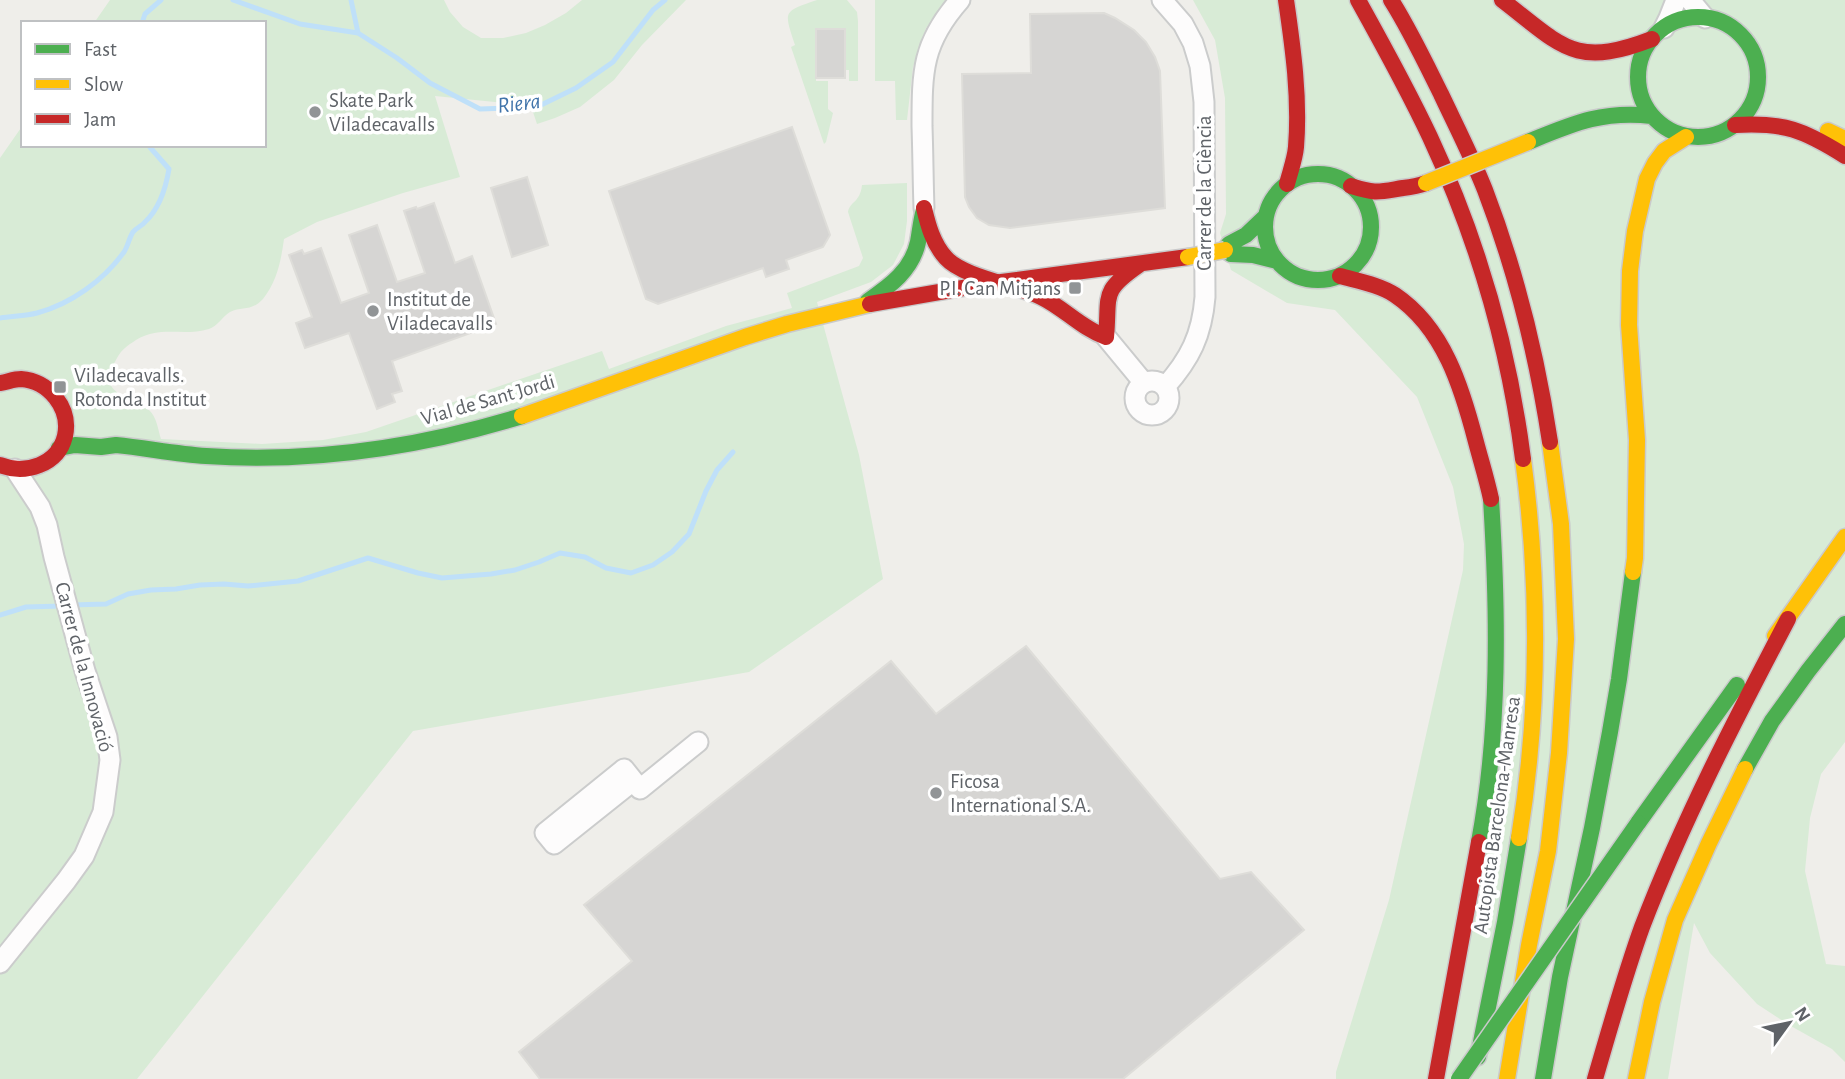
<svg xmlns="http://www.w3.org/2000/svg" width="1845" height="1079" font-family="'Alegreya Sans',sans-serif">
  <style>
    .green { fill: #d8ebd6 }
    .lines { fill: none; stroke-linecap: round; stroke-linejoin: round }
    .stream { stroke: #bfe0f9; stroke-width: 5 }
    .building { fill: #d6d5d3; stroke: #deddd9; stroke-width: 2 }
    .street-casing { stroke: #cbcccc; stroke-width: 23 }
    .fast-casing { stroke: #cacacb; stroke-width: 19 }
    .slow-casing { stroke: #cacacb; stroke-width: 19 }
    .jam-casing { stroke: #cacacb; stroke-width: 19 }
    .street { stroke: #fdfcfc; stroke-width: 19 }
    .fast { stroke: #4caf50; stroke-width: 16 }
    .slow { stroke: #ffc107; stroke-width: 16 }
    .jam { stroke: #c62828; stroke-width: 16 }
    .fast-bridge-casing { stroke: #cacacb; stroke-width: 19; stroke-linecap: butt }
    .slow-bridge-casing { stroke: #cacacb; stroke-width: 19; stroke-linecap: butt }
    .fast-bridge { stroke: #4caf50; stroke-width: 16 }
    .slow-bridge { stroke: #ffc107; stroke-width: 16 }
    .poi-dot { fill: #919496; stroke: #fff; stroke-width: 2.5 }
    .labels { text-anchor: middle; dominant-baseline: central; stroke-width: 7; stroke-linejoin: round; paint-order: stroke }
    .poi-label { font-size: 21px; fill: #5f6368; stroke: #fff; text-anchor: start }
    .street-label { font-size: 21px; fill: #5f6368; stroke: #fff }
    .water-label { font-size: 23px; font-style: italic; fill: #4174aa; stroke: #fff }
  </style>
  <rect width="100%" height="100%" fill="#efeeea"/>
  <path class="green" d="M110 0H444L450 12 463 27 481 38H503L526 33 545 25 566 13 582 0H686L642 45 614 80 580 107 555 118 537 124 530 103 525 105 435 96 460 177 403 193 317 222 284 239C281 261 277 281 263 299 251 312 242 306 230 312 222 317 218 326 209 329 183 337 161 325 136 340 127 346 122 349 117 358 114 364 109 371 109 378 110 397 137 400 149 410 157 417 158 430 161 439L262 444 323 440 366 432 602 351 609 369 726 326 792 308 787 293 859 266 863 258 848 212C850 201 860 203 862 185L907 183V221L904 244 893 265 871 282 817 302 859 455 883 579 749 672 413 731 137 1079H0V158L23 125V145H264V23H94Z
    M817 0H847L857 12 858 21V81H849V70H845L816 30V81H828V109L833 113 826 142 824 144 791 47 795 45C784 11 782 12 817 0Z
    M875 0H948L926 28 913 67 907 120H896L895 81H875Z
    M1193 0H1845V742L1821 774 1810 818 1805 871 1826 964 1845 966V1062L1832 1049 1789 1025 1757 1004 1710 953 1694 923 1668 1079H1336V1072L1389 900 1463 570 1464 544 1453 487 1417 397 1335 310 1287 303 1231 270 1220 233 1226 214 1225 98 1215 40Z"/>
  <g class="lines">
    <path class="stream" d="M233 0 300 24 358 33 397 58 430 83 480 109 537 107 576 88 613 62 653 10 665 0
      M351 0 358 33
      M142 23 145 14 161 0
      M0 318C12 316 26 316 37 313 71 304 104 280 124 252 128 246 129 238 133 232 136 228 142 226 145 222 159 209 166 187 169 169L148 145
      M71 605 106 604 128 594 151 590 176 589 200 585 224 584 248 586 298 581 368 558 418 573 442 578 491 574 515 570 539 562 560 553 585 557 606 568 631 573 653 565 672 552 689 534 706 491 717 470 733 452
      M0 615 26 607 62 606"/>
  </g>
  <path class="building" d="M1104 13 1115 18 1134 30 1146 42 1155 57 1160 71 1165 208 1010 228 989 225 977 218 969 207 965 197 962 74 1031 73 1030 14Z
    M816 29H845V78H816Z
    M792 127 830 235 823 247 786 260 789 269 766 277 763 268 658 304 646 299 609 191Z
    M527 177 548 245 512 257 491 188Z
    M434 203 455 263 472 256 496 324 392 361 402 391 392 394 395 402 377 409 349 333 305 348 296 323 312 317 289 255 302 250 304 254 321 248 341 303 369 293 349 235 377 225 397 282 425 273 404 211 416 207 417 209Z
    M1026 646 1220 879 1251 872 1304 930 1123 1079H540L519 1052 632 961 584 905 891 661 936 714Z"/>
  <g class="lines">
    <defs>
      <path id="street" d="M1162 0 1183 24 1193 43 1200 66 1204 102 1205 297C1202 335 1190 359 1165 387
        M1690 0 1705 18
        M1664 28 1669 18 1676 0
        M924 208C923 181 923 154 922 126 922 71 922 43 960 0
        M1106 337 1144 383
        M1135 398a17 17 0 1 1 34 0a17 17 0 1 1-34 0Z
        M633 781 554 844 545 833 624 769 640 789 698 742
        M0 963 66 881 84 856 103 812 110 760 107 737 85 671 54 557 47 525 40 507 15 469"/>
      <path id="fast" d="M1638 77a60 60 0 1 1 120 0a60 60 0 1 1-120 0Z
        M1528 142C1572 124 1603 110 1652 116
        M1265 227a53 53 0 1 1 106 0a53 53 0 1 1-106 0Z
        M1266 216 1246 235 1229 244 1225 250 1231 254 1253 255 1277 261
        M868 301C890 286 912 270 918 242 920 231 921 220 924 209
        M59 448 75 445 101 447 116 445C146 448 176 454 206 456 312 463 421 447 522 416
        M1745 769 1772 721 1808 671 1845 624
        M1638 823 1737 685
        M1479 842C1500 730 1498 613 1491 499
        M1478 1057 1505 922 1519 838
        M1543 1079 1560 977 1592 828 1610 732 1619 679 1633 572"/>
      <path id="slow" d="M1828 131 1845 139
        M522 416 745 337 787 324 870 304
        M1633 572 1635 558 1637 440 1629 325 1630 271 1635 231 1647 179 1655 163 1664 151 1686 137
        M1775 636 1845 537
        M1519 838C1540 710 1540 587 1523 459
        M1507 1079 1529 945 1548 851 1559 753 1566 639 1561 524 1550 442
        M1636 1079 1652 1002 1675 920 1709 843 1745 769"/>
      <path id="jam" d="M1286 0C1293 48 1300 98 1296 147 1295 159 1290 172 1287 184
        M1358 0C1383 45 1408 90 1430 137 1477 238 1509 349 1523 459
        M1391 0C1410 30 1425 62 1441 94 1456 126 1472 157 1485 190 1516 271 1537 356 1550 442
        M1502 0C1562 46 1574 69 1652 39
        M1735 125C1784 122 1804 130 1845 156
        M1351 186C1376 194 1378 192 1403 188 1412 187 1418 186 1426 183
        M924 208C928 225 933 244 946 258 963 277 1016 285 1041 297 1064 308 1081 328 1106 337 1110 295 1100 292 1139 265
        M1340 276C1358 281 1380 285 1395 295 1444 328 1462 388 1476 442 1481 461 1487 480 1491 499
        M870 304 986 284 1188 257
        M0 383C7 382 14 379 21 379 49 381 71 408 65 436 58 465 25 475 0 465
        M1436 1079 1479 842
        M1595 1079C1610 1028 1624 977 1642 927 1683 820 1735 720 1788 619"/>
    </defs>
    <use href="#street" class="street-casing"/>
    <use href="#fast" class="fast-casing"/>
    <use href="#slow" class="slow-casing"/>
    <use href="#jam" class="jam-casing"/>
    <use href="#street" class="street"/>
    <use href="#fast" class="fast"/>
    <use href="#slow" class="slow"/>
    <use href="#jam" class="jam"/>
    <defs>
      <path id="fast-bridge" d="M1459 1079 1638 823"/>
      <path id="slow-bridge" d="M1426 183 1528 142
        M1188 257 1225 250"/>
    </defs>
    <use href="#fast-bridge" class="fast-bridge-casing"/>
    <use href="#slow-bridge" class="slow-bridge-casing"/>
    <use href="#fast-bridge" class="fast-bridge"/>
    <use href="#slow-bridge" class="slow-bridge"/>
  </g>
  <g class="poi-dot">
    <circle cx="315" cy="112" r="7"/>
    <rect x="1068" y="281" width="14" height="14" rx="3.5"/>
    <circle cx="373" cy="311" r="7"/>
    <rect x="53" y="380" width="14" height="14" rx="3.5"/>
    <circle cx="936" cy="793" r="7"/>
  </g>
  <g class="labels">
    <g class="poi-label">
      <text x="329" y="100">Skate Park<tspan x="329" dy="24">Viladecavalls</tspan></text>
      <text x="1061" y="288" text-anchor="end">P.I. Can Mitjans</text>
      <text x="387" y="299">Institut de<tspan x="387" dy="24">Viladecavalls</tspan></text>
      <text x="74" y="375">Viladecavalls.<tspan x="74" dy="24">Rotonda Institut</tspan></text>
      <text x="950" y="781">Ficosa<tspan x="950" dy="24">International S.A.</tspan></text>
    </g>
    <g class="street-label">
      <text transform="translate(1204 193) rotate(-90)">Carrer de la Ciència</text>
      <text transform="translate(488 400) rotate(-16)">Vial de Sant Jordi</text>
      <text transform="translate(84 667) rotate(75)">Carrer de la Innovació</text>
      <text transform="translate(1497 815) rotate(-82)">Autopista Barcelona-Manresa</text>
    </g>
    <g class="water-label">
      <text transform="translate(519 104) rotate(-7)">Riera</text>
    </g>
  </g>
  <rect x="21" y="21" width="245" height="126" fill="#ffffff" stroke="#bfc1c3" stroke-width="2"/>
  <rect x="35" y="44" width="35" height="10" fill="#4caf50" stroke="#bfc1c3" stroke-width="2"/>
  <text x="84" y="56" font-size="21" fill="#5f6368">Fast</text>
  <rect x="35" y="79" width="35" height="10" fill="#ffc107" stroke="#bfc1c3" stroke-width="2"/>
  <text x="84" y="91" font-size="21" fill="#5f6368">Slow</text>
  <rect x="35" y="114" width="35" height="10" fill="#c62828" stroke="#bfc1c3" stroke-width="2"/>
  <text x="84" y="126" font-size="21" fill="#5f6368">Jam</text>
  <g transform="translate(1789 1023) rotate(57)" stroke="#ffffff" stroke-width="5" paint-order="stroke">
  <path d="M0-5L12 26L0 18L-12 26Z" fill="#5f6368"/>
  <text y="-10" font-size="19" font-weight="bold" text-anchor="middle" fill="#5f6368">N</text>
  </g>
</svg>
